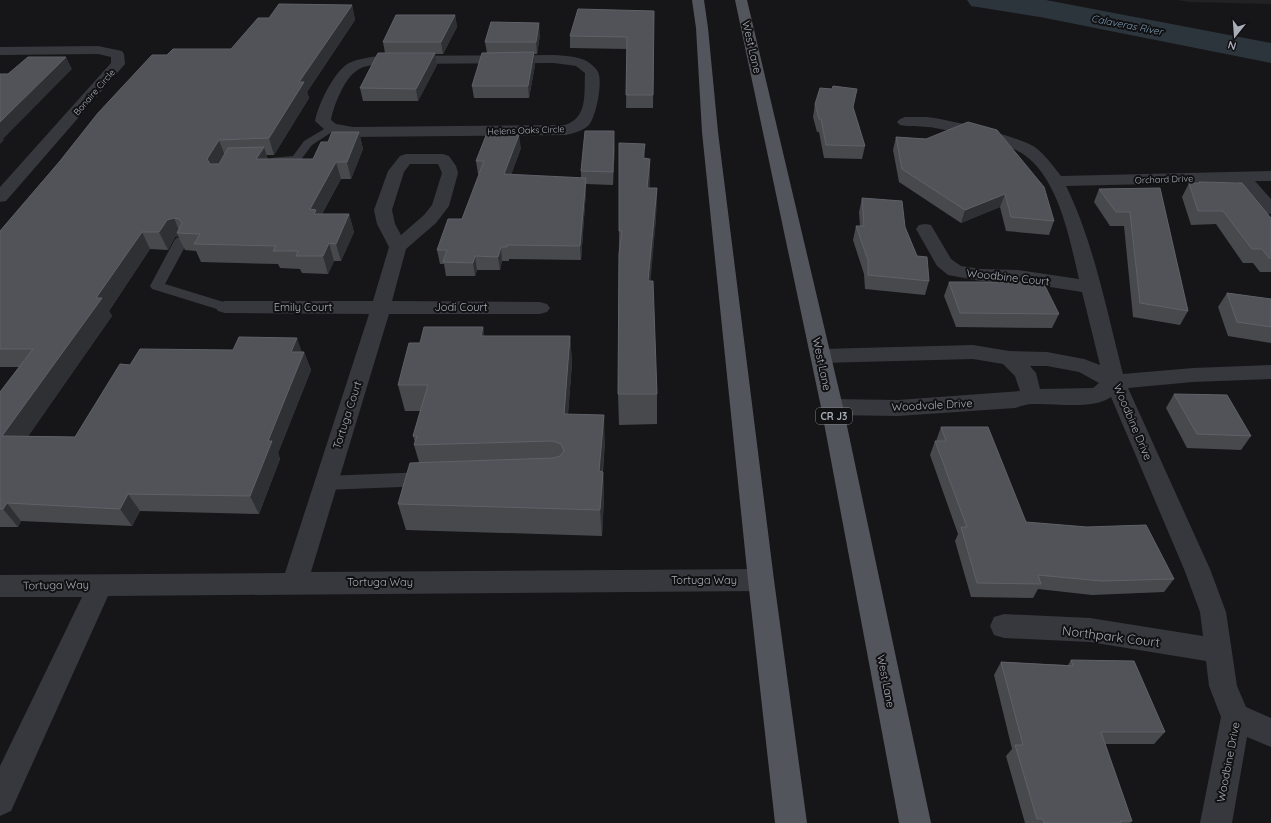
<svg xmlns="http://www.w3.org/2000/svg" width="1271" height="823" font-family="Quicksand,sans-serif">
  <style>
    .built { fill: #222225 }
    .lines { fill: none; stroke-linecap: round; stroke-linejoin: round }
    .river { fill: #2c353c; fill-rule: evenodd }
    .lane { fill: #37383d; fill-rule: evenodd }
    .street { fill: #37383d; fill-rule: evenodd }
    .primary { fill: #53555c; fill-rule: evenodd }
    .wall { fill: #47494d }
    .shaded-wall { fill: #2f3033 }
    .building { fill: #525359; stroke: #5f6168 }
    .labels { text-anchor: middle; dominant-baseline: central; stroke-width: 4; stroke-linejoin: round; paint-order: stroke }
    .far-street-label { font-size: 9px; fill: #a8adb8; stroke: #111113 }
    .far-water-label { font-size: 10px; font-style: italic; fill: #7f9bb3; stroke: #111113 }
    .shield { fill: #111113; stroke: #7b7e86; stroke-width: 1 }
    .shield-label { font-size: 10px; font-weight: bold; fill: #a8adb8 }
    .street-label { font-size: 11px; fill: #a8adb8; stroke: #111113 }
    .near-street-label { font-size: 13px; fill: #a8adb8; stroke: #111113 }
  </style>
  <rect width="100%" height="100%" fill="#161618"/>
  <path class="built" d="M1177 0H1271V4L1189 2Z"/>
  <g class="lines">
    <path class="river" d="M967 0H1046L1271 43V63L1040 17 971 6Z"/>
    <path class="lane" d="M331 125 335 126 337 128 335 130 312 145 300 161 271 162 269 160 271 158 293 156 304 141Z
      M181 237 186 238 188 241 165 284 230 304 232 307 230 310 225 312 220 310 152 289 150 286 174 241 176 238Z
      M426 472 432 474 435 479 432 484 426 486 325 490 319 488 316 483 319 478 325 476Z"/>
    <path class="street" d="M98 46 122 51 124 54 125 64 6 201 0 202V187L111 63V57L98 54 0 55V47Z
      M554 55C566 56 583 56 592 65 594 67 597 69 598 72 603 82 596 117 589 125 583 131 574 133 566 135L353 137 326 131 315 121C318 105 334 71 349 63 358 59 369 57 379 56ZM554 63 576 66 585 73C584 93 588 118 565 125L353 127 336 124 331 120C333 107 344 80 355 72 362 66 371 65 379 64Z
      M905 117C912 117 920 117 927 117 947 119 1022 137 1036 148 1046 156 1053 166 1061 176L1271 171V181H1255L1271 199V214L1265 213 1237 182 1066 186C1094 243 1107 312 1123 374L1193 368 1271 365V379L1193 382 1128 388 1210 569 1226 612 1237 686 1246 707 1271 718V747L1247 737 1232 823H1200L1221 717 1209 686 1206 661 1090 642 1004 638 994 635 990 626 994 617 1004 614 1090 618 1203 636 1200 612 1184 569 1111 397C1093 410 1055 403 1033 404 1027 404 1021 406 1015 408L898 416 832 415 824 413 821 407 824 401 832 399 898 400 1020 391 1015 376 1003 364 973 359 821 363 814 361 811 356 814 351 821 349 973 345 1009 351 1047 352 1084 359 1100 365 1082 292 1018 282 981 281 948 275 937 266 916 229 919 225 925 224 931 225 951 259 961 266 981 269 1018 270 1079 279C1070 241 1059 178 1023 154 1005 142 967 134 945 130 939 129 933 127 927 127 918 126 909 127 900 125L897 122 900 119ZM1030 366H1047L1079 372 1099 383 1093 388 1040 389 1036 373Z
      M406 154H443L449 156 456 166 458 173 449 206 436 223 406 249 392 301 540 302 547 304 550 308 547 312 540 314H389L311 572 761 569 770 572 774 580 770 588 761 591 108 596 11 811 0 816V766L82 597H0V575L285 573 369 314 225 313 218 311 215 307 218 303 225 301H373L389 247 377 224 374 210 388 171 400 156ZM410 164H438L442 173 432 205 424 215 401 235 395 224 392 210 404 172Z"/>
    <path class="primary" d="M692 0H704L708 28 718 132 774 580 807 823H775L748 580 702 132 696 28Z
      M735 0H747L843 407 931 823H899L821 407Z"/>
  </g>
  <path class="wall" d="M352 5 355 20 307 92 309 98 274 155H266L268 159H313L328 142 359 132 363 149 351 179H341L322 214H349L354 232 341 261H334L328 274 302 273 300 269 280 268 278 264 201 262 196 251 185 250 178 236 175 237 168 250 150 249 109 311 112 316 28 436 75 437 130 365 304 352 311 370 278 453 280 459 259 514 140 511 132 526 21 521 18 527H0V392L19 367H0V231L167 55 231 49 269 18Z
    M654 11 653 108H626L627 49 570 48V36Z
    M455 15 457 27 443 54H435L437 65 418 101H363L360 88 385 53 383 42Z
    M540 35 537 54H534L535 65 529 98H474L472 86 487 53 485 42Z
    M815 104 853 108 865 146 862 159 824 158 819 132H817L813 117Z
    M896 137 926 139 1054 221 1049 235 1006 231 1000 207 961 223 899 182 893 150Z
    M615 144 613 185 586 184V191L581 260 509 259V261H502L500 270H477L475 276H446L444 264H440L437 250 462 219 480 174H478L476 161 521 148 511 175 581 178V171Z
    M645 158 650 188H657L656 218 650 281 657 394V424L619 425 618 394 619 231Z
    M1199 182 1271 218V272H1260L1253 263H1243L1216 224 1191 225 1182 197 1189 183H1198Z
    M1160 188 1188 311 1180 325 1133 317 1124 226H1110L1094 202 1099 189Z
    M862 198 905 227 917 256 929 281 925 295 865 289 864 274 853 240 856 226H860L859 212Z
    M949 282 1059 314 1052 328 956 327 944 296Z
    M1227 293 1271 299V343L1228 336 1218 307Z
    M483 327 484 336H570L572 363 568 414 605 441 603 472 604 498 602 536 406 530 398 504 419 462 414 445 415 442 413 436 420 411H405L398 385Z
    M1174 394 1251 436 1241 450 1187 448 1166 408Z
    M941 427 1026 522 1174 579 1164 592 1092 595 1038 589 1033 598 971 597 955 541 958 534 930 455 935 441H936Z
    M1071 660 1165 732 1154 744H1105L1132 821 1130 823H1025L1006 756 1012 749 994 675 1001 662 1068 665Z"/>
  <path class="shaded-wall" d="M352 5 355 20 307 92 309 98 274 155 269 138 299 82Z
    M455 15 457 27 443 54 441 42Z
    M539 23 540 35 537 54 536 42Z
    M534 52 535 65 529 98 528 86Z
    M435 53 437 65 418 101 416 89Z
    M66 57 72 69 3 139 4 140 0 144V122Z
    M614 131 615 144 613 185V172Z
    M359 132 363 149 351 179 347 162Z
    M519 135 521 148 506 188 504 174Z
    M219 140 225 156 214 176 207 159Z
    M645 144V173L643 158Z
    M264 147 269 163 256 159Z
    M650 159V188L646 217 647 188Z
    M336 162 341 179 319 219 310 209Z
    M586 178V191L581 260 580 246Z
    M657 188 656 218 648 312V281Z
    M1005 194 1000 207 961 223 965 210Z
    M349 214 354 232 341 261 336 244Z
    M174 218 180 233H177L178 236 175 237 168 250 159 232 167 220Z
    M142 232 150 249 109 311 112 316 16 454 2 436 96 298Z
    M329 243 334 261 328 274 323 256Z
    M501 247 502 261 500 270 498 257Z
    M475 256 477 270 475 276 473 263Z
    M483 327 487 353 481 336Z
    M570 336 572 363 566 440 564 414Z
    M297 338 303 355 304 352 311 370 278 453 280 459 259 514 250 496 268 441 291 352Z
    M604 415 605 441 600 498 599 471Z
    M603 472 604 498 602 536 600 510Z
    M128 494 140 511 132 526 120 509Z
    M7 503 21 521 18 527 3 509Z"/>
  <path class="building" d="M279 4 352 5 299 82H304L269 138 219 140 207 159 210 164H219L228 148 264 147 256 159H313L321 142H328L332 132H359L347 162H336L310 209 316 210 314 214H349L336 244 329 243 323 256H296L298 251H273L276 246 194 244 200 234 177 233 182 223 179 219 174 218 167 220 159 232H142L96 298H102L2 436 75 437 120 364 130 365 140 349 233 350 239 337 297 338 291 352H304L268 441H272L250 496 128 494 120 509 7 503 3 509H0V392L33 349H0V231L60 161 98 113 152 55H167L173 49H231L258 18H269Z
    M578 9 654 11 653 95H626L627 37 570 36Z
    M396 15H455L441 42H383Z
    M491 22 539 23 536 42H485Z
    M534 52 528 86H472L482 53Z
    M378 53H435L416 89 360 88Z
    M28 57H66L0 122V74H8Z
    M833 86 857 89 853 107 865 146 826 145 821 119H819L815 104 820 88 832 89Z
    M968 122 997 130 1044 187 1054 221 1011 217 1005 194 965 210 902 169 896 137 926 139Z
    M585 131H614L613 172 581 171Z
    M487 133 519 135 504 174 586 178 580 246 507 245V247H501L498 257 475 256 473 263 443 262 447 250H437L448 219H462L484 161H476Z
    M619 143 645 144 643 158 650 159 647 188H657L648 281H653L657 394H618L619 254 622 231H619Z
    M1199 182 1242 183 1271 218V258H1269L1262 249H1252L1223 211H1198L1189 183H1200Z
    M1160 188 1188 311 1140 303 1130 212H1116L1099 189Z
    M862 198 902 201 905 227 917 256 927 257 929 281 868 275V260L856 226H864Z
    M949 282H1043L1059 314 960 313Z
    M1227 293 1271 299V327L1237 322Z
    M424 327H483L481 336H570L564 414 604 415 599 471 603 472 600 510 398 504 410 463 553 458 560 456 564 451 561 444 553 441 414 445 417 436H413L428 385H398L409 343H420Z
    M1174 394 1227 395 1251 436 1197 434Z
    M941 427H988L1026 522 1087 527 1146 525 1174 579 1101 581 1038 575 1041 584 977 583 961 527H967L935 441H946Z
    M1071 660 1134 661 1165 732H1101L1132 821H1120L1121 823H1044L1043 819H1037L1015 745H1023L1001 662 1073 666Z"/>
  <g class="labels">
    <g class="far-street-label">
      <text transform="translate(94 92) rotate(-49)">Bonaire Circle</text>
      <text transform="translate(526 130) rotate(-2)">Helens Oaks Circle</text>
      <text transform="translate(1164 179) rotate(-2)">Orchard Drive</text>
    </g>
    <g class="far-water-label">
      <text transform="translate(1127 25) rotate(11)">Calaveras River</text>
    </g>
    <rect class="shield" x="816" y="408" width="36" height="16" rx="3"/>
    <g class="shield-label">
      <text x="834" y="416">CR J3</text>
    </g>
    <g class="street-label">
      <text transform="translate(752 47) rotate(77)">West Lane</text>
      <text transform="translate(1008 277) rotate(6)">Woodbine Court</text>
      <text x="303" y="307">Emily Court</text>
      <text x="461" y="307">Jodi Court</text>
      <text transform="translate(822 364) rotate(78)">West Lane</text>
      <text transform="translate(932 405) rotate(-3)">Woodvale Drive</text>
      <text transform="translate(347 415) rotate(-72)">Tortuga Court</text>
      <text transform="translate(1133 422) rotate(67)">Woodbine Drive</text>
      <text x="704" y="580">Tortuga Way</text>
      <text x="380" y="582">Tortuga Way</text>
      <text transform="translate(56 585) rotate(-1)">Tortuga Way</text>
      <text transform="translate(886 681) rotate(79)">West Lane</text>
      <text transform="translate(1228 762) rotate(-79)">Woodbine Drive</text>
    </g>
    <g class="near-street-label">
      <text transform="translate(1111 636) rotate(7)">Northpark Court</text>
    </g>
  </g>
  <g transform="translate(1235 36) rotate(197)" stroke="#111113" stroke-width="3" paint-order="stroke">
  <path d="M0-3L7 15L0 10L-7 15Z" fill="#a8adb8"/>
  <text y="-6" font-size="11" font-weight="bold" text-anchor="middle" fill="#a8adb8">N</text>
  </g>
</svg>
